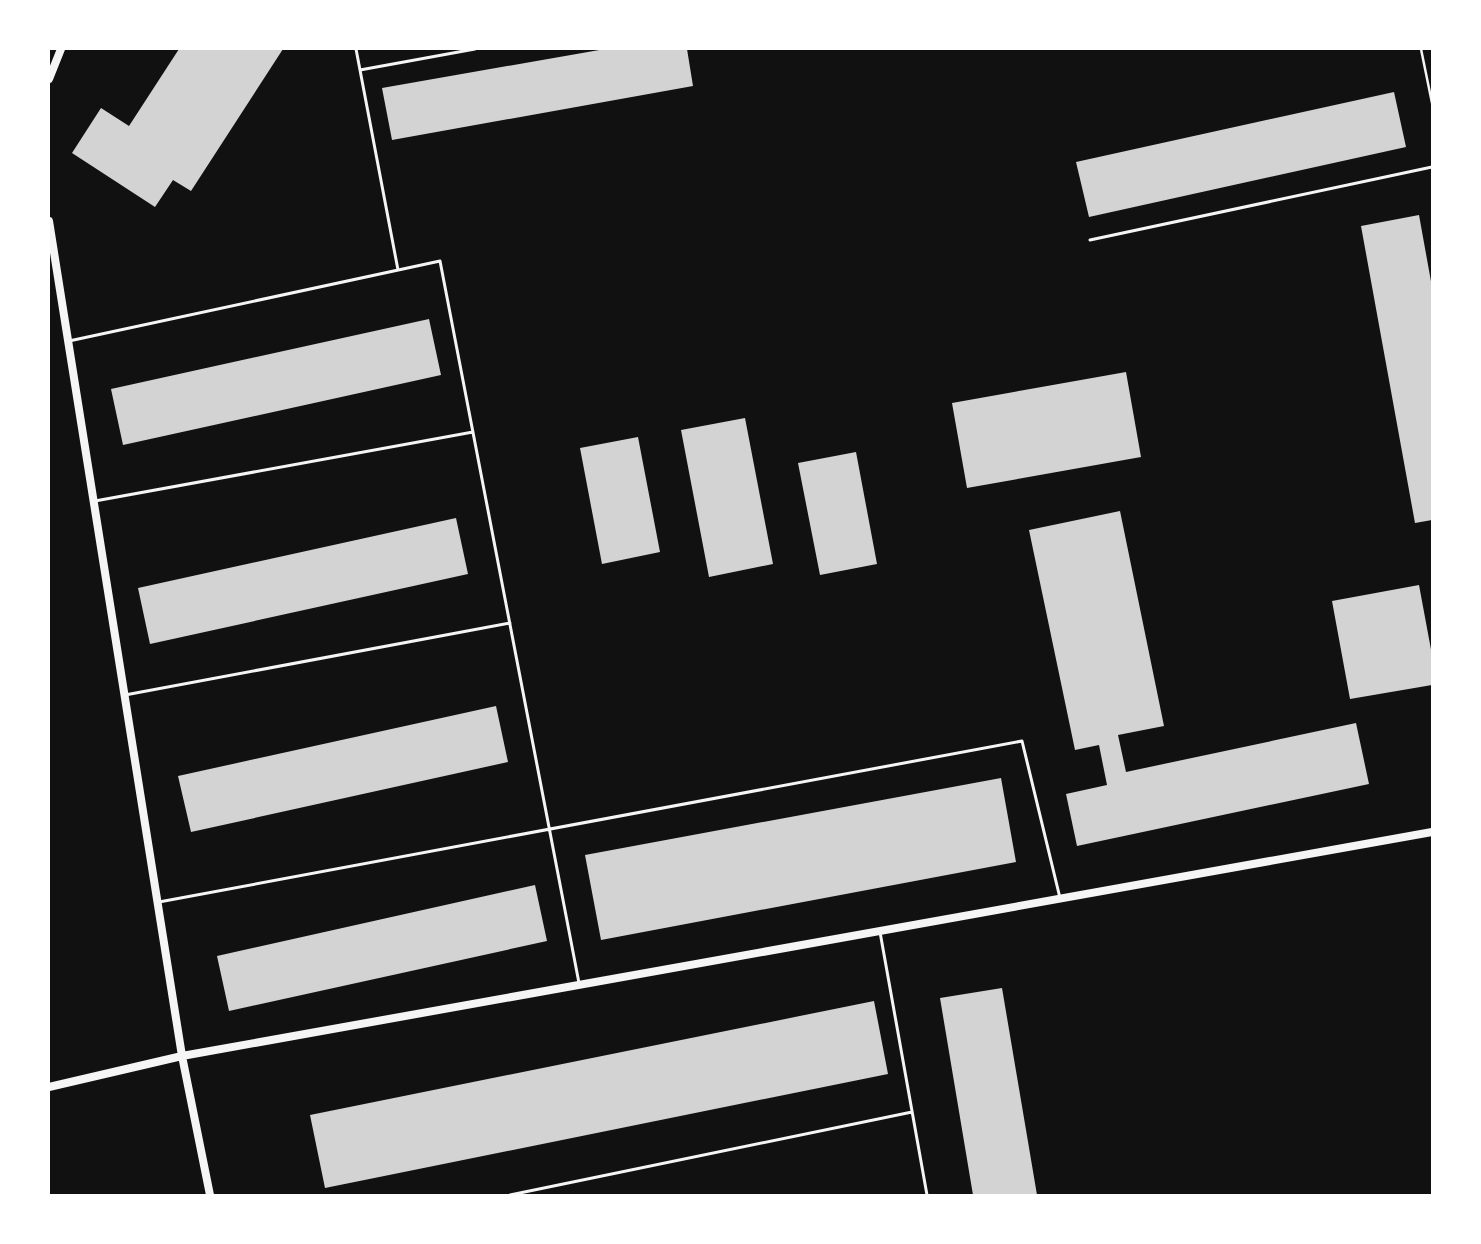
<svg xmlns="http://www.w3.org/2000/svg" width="1481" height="1244" font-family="Rubik,sans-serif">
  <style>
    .building { fill: #d3d3d3 }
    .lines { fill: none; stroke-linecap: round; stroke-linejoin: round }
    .path { stroke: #f5f5f5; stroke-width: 2.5 }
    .service { stroke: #f5f5f5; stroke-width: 3 }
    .secondary { stroke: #f5f5f5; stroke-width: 8 }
  </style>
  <rect width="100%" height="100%" fill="#111"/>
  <path class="building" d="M179 49H283L191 191 173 180 155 207 72 153 101 108 129 126Z
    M605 49H687L693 86 392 140 382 88Z
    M1394 92 1406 147 1089 217 1076 162Z
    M1419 215 1432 287V520L1415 523 1361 226Z
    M429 319 441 375 123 445 111 389Z
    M1126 372 1141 457 967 488 952 403Z
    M745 418 773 564 709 577 681 430Z
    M638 437 660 552 602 564 580 448Z
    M856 452 877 564 820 575 798 463Z
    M1120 511 1164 726 1118 735 1126 772 1356 723 1369 784 1077 846 1066 794 1107 785 1099 745 1075 750 1029 530Z
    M456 518 468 574 150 644 138 588Z
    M1419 585 1432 655V685L1350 699 1332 601Z
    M496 706 508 762 191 832 178 776Z
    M1001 778 1016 862 601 940 585 855Z
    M535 885 547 941 229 1011 217 956Z
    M1002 988 1037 1195H973L940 998Z
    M874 1001 888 1074 325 1188 310 1115Z"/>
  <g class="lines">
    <path class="path" d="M1421 49 1432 103"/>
    <path class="service" d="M356 49 360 70 475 49
      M360 70 398 270
      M1090 240 1432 167
      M69 341 440 261 579 983
      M95 501 473 432
      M125 695 510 623
      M159 902 1022 741 1060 898
      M880 932 927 1195
      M510 1195 912 1112"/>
    <path class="secondary" d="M49 79 61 49
      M49 221 182 1056 210 1195
      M49 1087 182 1056 1432 832"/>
  </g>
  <rect width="1481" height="1244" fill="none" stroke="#ffffff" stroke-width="100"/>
</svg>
